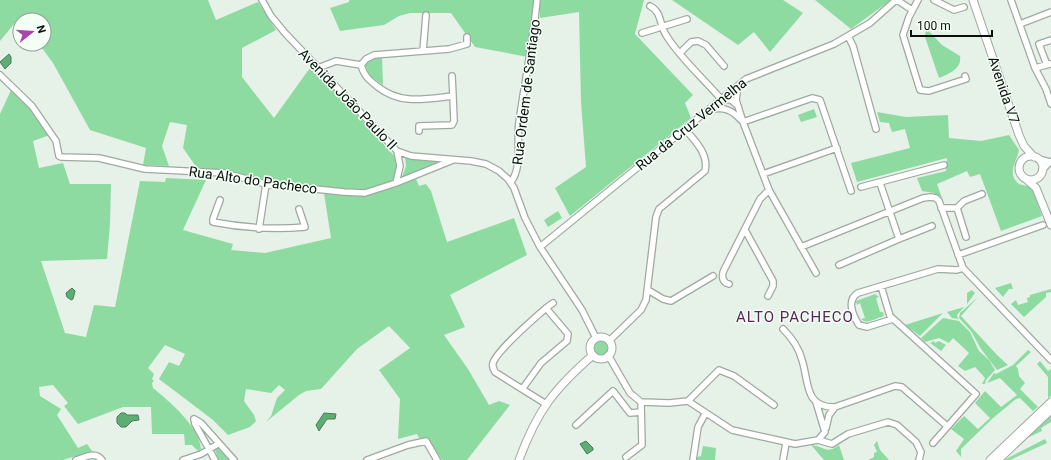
<svg xmlns="http://www.w3.org/2000/svg" width="1051" height="460" font-family="Roboto,sans-serif">
  <style>
    .green { fill: #8edba2 }
    .water { fill: #5ead74; stroke: #457e55 }
    .lines { fill: none; stroke-linecap: round; stroke-linejoin: round }
    .minor-casing { stroke: #9ea9a0; stroke-width: 8 }
    .tertiary-casing { stroke: #9ea9a0; stroke-width: 9 }
    .minor { stroke: #fff; stroke-width: 5.5 }
    .tertiary { stroke: #fff; stroke-width: 7 }
    .labels { text-anchor: middle; dominant-baseline: central; stroke-width: 3; stroke-linejoin: round; paint-order: stroke }
    .street-label { font-size: 14px; fill: #0b0f0c; stroke: #f3fef5 }
    .neighbourhood-label { font-size: 15px; letter-spacing: 1px; fill: #582758; stroke: #f3fef5 }
  </style>
  <rect width="100%" height="100%" fill="#e6f1e8"/>
  <path class="green" d="M0 0H208L216 20 258 2 276 30 242 48V77L274 118 312 65 397 159C398 169 393 178 393 188L416 179 419 186 426 184 431 191 447 242 514 218 527 255 450 295 465 327 444 335 468 369 489 405 499 401 510 405 467 460H442L430 442 420 440 417 434 398 439 400 399 379 370 410 348 389 326 357 349 321 389 306 391 299 395 266 422 271 416 277 398 285 390 279 385 271 393 246 389 244 401 254 415 256 421 250 427 228 435 213 420 159 379 169 362 179 366 185 354 165 345 148 368 154 374 152 379 154 381 152 383 153 388C169 401 200 427 201 449L198 451 192 445H185L184 434H152L151 407H123L78 424 64 406 68 403 53 385 39 387 40 396 61 409 57 415 78 448 87 444 92 451 63 460H0V114L12 88 21 97 50 135 33 141 39 168 63 163 70 184H111L110 224 107 259 41 261 65 333 86 337 94 305 115 307 140 181 165 182 166 178 206 180 183 230 233 244 231 250 265 253 331 238 323 187 276 182 223 170 197 168 183 148 187 125 170 122 162 146 169 166 143 165 146 148 90 130 53 63 39 44H44V20H21L19 18 0 41Z
    M349 0H534L528 57 475 47 451 13H410L399 16 384 25 340 31 330 8 349 2Z
    M540 0H644L635 34 693 95 685 103 691 118 570 216 555 188 586 167 581 102 579 12 540 18Z
    M672 0H783L803 13 770 52 754 32 738 45Z
    M815 0H891L851 29Z
    M926 28 942 45 960 56C962 69 949 74 939 78L925 37Z
    M382 57 383 85 370 76 365 65 368 60Z
    M814 109 817 117 801 122 798 115Z
    M877 112 906 117 948 115 949 138 981 141 1009 135 1019 150C1017 161 1006 174 1019 184 1023 186 1028 185 1032 188L1042 216 1001 231 980 174 970 177 967 171 937 184 943 201 934 193 922 191 917 178 946 171 947 158 857 182 851 163 910 148 905 129 892 132 889 123 880 122Z
    M405 158 442 161 402 177 406 166Z
    M558 211 562 218 548 227 544 220Z
    M1011 283 1013 289H1009L1003 297 995 288Z
    M1051 289V292L1046 293V297L1024 317 1011 304 1016 300 1018 305 1028 302 1027 298 1030 297V295Z
    M972 290 975 293 967 304V293Z
    M875 294 879 297 876 298 880 312H883L884 316C877 318 866 325 861 319L865 318 860 303 857 305 856 301Z
    M978 297 961 316 997 355 1008 365 997 370 981 349 971 331 959 318 960 313Z
    M964 307 957 315 958 319 952 318 947 312Z
    M943 313 920 336 905 325Z
    M943 318 959 321 970 332 979 351 989 360 995 370 986 380 985 384H982L985 378 975 367 965 371 958 366 969 353 953 338 949 343 939 338 925 342 921 338Z
    M592 348a8 8 0 1 1 16 0a8 8 0 1 1-16 0Z
    M934 341 935 343 939 341 946 345 941 351 930 343Z
    M1028 350 1031 352 1016 366 1018 369 1019 376 1025 383 1020 389 1038 407 1033 411 1020 398 1016 399 992 419 961 449V457L956 451 964 439 951 429 964 416 978 429 990 418 975 403 985 391 1001 407 1017 395 1000 378 987 383 994 373 996 374 1013 365Z
    M1040 361 1048 371 1051 369V396L1048 398V377L1037 364Z
    M1051 416V422L1041 428 1042 431 1027 438Z
    M1045 439 1047 443 1010 460H1004Z
    M877 441 880 450 889 460H868L874 457V453L877 452 874 445Z
    M811 445C824 446 826 455 839 445L844 460H824Z
    M703 446 716 448 715 460H697V457L701 456Z
    M218 448 230 460H219L215 450Z"/>
  <path class="water" d="M9 54 11 57V63L5 69 0 62Z
    M72 288 75 291 73 299 71 300 67 297 66 293Z
    M121 413H125L127 415H138L139 420 132 421 126 427H121L117 423V417Z
    M324 413 336 414 335 419H327L319 431 316 425Z
    M586 441 593 448V450L587 454 580 444Z"/>
  <g class="lines">
    <defs>
      <path id="minor" d="M262 0 271 16 285 33 397 151 411 156 471 161 486 164 499 171 508 179 514 188 525 218 540 247 582 310 596 338
        M897 0 912 10
        M918 0 909 17 903 35 920 90 929 91 966 79 965 76
        M934 0 954 10 964 7
        M1011 0 1035 68 1046 89 1051 104
        M650 6C662 12 659 24 666 35 679 57 704 79 721 99L731 100 738 106
        M1020 24 1051 12
        M642 33 687 19
        M848 36 853 46 876 129
        M423 51 426 15
        M680 53 691 42 698 41 706 45 724 66
        M361 65 366 59 374 55 449 49 467 44V37
        M1047 65 1039 44 1051 40
        M318 68 336 61 361 65C364 76 369 80 378 87 401 105 425 99 453 96L452 76
        M1035 68 1050 64
        M0 75 32 106 56 141 59 156 61 157 99 158 145 169 224 173 266 184 344 192 365 193 396 183 400 166 397 151
        M738 86 736 100 743 122 769 190 816 273
        M710 110C723 106 732 110 741 120
        M743 122 812 98 820 100 851 191
        M419 131V126L452 125 454 121 453 96
        M1038 159 1051 162
        M1042 170 1050 162
        M763 174 837 148
        M511 182C523 166 516 140 519 122 525 81 533 41 537 0
        M396 183 453 160
        M880 183 899 239 932 226
        M861 187 944 165
        M220 200 213 219V222C244 228 273 230 305 227L299 209
        M941 208H957L964 201 982 194
        M957 208 966 237
        M259 229 266 184
        M745 230 773 281V286L768 296
        M540 247 746 79 834 44 870 23 896 0
        M801 247 923 198 931 197 936 198 939 201 963 268
        M958 255 1043 225
        M839 265 899 239
        M729 284 726 283C721 279 722 273 725 268L760 199 769 190
        M881 286 890 316 976 394 933 443
        M648 290 663 299 671 301 713 276
        M546 308 553 303
        M893 319 867 327 859 325C853 316 846 300 858 293L938 269 957 270 963 268 1051 360
        M783 329C792 338 799 348 802 360 809 381 804 408 835 407L895 386 902 387 947 426
        M609 341 641 310 646 300 656 217 659 209 705 171C709 154 695 141 685 129
        M608 355 630 393 641 402 669 403 688 401 732 430 795 444 818 440 832 444 848 434 888 422 897 425 916 442 921 452 919 460
        M523 388 541 363 567 341 568 334 546 308C535 318 497 350 493 363 492 366 493 368 495 372L546 404
        M688 401 719 370 734 376 774 405
        M816 402 825 432 818 440
        M194 419 201 423 234 460
        M194 419 195 424 215 460
        M576 425 613 391 630 413 641 412
        M826 428 829 415 835 407
        M626 457 642 445 641 402
        M76 460C86 457 95 451 102 460
        M183 460 201 454 218 444
        M367 460 408 445 426 441 437 460
        M693 460 698 427 705 414
        M783 460 786 443"/>
      <path id="tertiary" d="M973 0 1019 135 1024 146 1034 157
        M1019 168a12 12 0 1 1 24 0a12 12 0 1 1-24 0Z
        M1026 179 1036 188 1051 225
        M590 348a11 11 0 1 1 22 0a11 11 0 1 1-22 0Z
        M519 460C537 411 554 389 593 355
        M990 460 1051 402
        M998 460 1051 410"/>
    </defs>
    <use href="#minor" class="minor-casing"/>
    <use href="#tertiary" class="tertiary-casing"/>
    <use href="#minor" class="minor"/>
    <use href="#tertiary" class="tertiary"/>
  </g>
  <g class="labels">
    <g class="street-label">
      <text transform="translate(1004 90) rotate(71)">Avenida V7</text>
      <text transform="translate(526 92) rotate(-83)">Rua Ordem de Santiago</text>
      <text transform="translate(348 99) rotate(46)">Avenida João Paulo II</text>
      <text transform="translate(691 124) rotate(-39)">Rua da Cruz Vermelha</text>
      <text transform="translate(253 180) rotate(8)">Rua Alto do Pacheco</text>
    </g>
    <g class="neighbourhood-label">
      <text x="795" y="317">ALTO PACHECO</text>
    </g>
  </g>
  <g transform="translate(32 32) rotate(73)"><circle r="19" fill="#f3fef5" stroke="#969e98"/>
  <path d="M0-3L7 15L0 10L-7 15Z" fill="#a945ab"/>
  <text y="-6" font-size="11" font-weight="bold" text-anchor="middle" fill="#0b0f0c">N</text>
  </g>
  <path d="M911 30v6h81v-6" fill="none" stroke="#0b0f0c" stroke-width="2"/>
  <text x="917" y="30" font-size="12" fill="#0b0f0c" stroke="#f3fef5" stroke-width="3" paint-order="stroke">100 m</text>
</svg>
